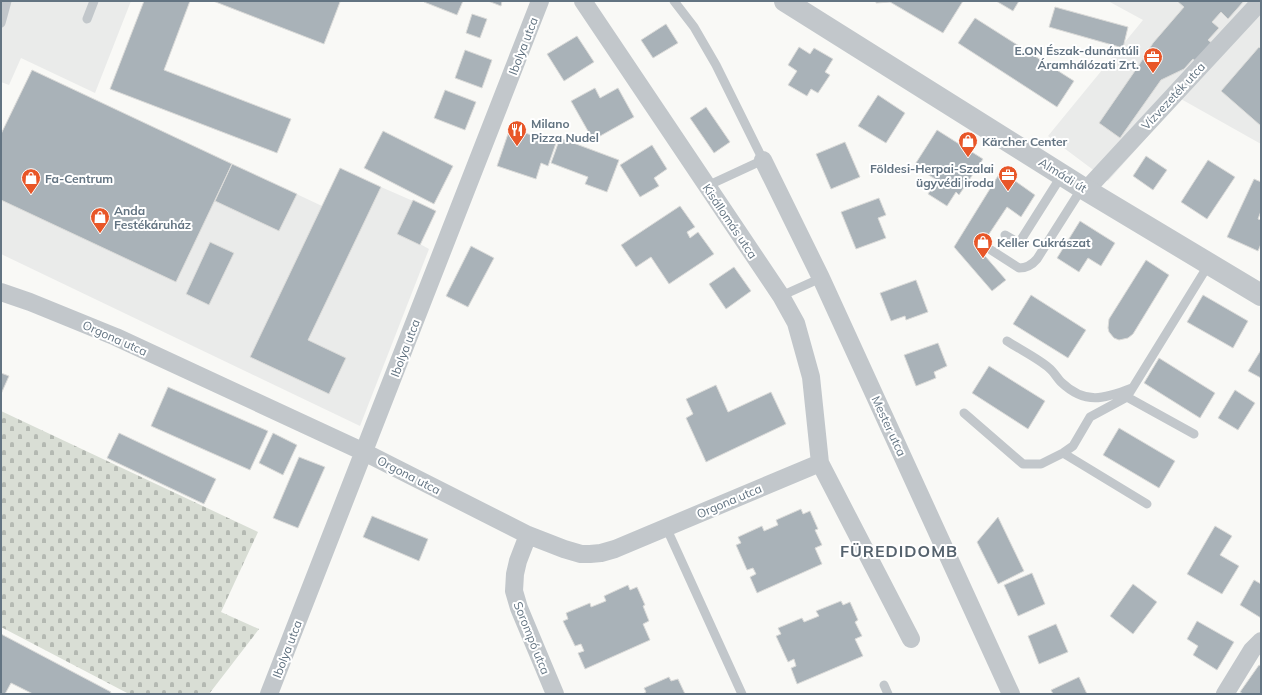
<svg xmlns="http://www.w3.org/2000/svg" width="1262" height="695" font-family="Mulish,sans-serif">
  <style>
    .built { fill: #eaebea }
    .cemetery { fill: url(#cemetery-stones) }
    .building { fill: #a9b2b8; stroke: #dbdbd9 }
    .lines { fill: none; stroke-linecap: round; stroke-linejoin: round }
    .service { stroke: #c2c7cb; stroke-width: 9 }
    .minor { stroke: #c2c7cb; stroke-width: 18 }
    .tertiary { stroke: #c2c7cb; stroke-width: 22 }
    .labels { text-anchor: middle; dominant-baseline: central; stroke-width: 4; stroke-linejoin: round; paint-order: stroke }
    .street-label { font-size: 12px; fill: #637482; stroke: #fff }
    .poi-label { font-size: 12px; font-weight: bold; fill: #637482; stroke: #fff; text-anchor: start }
    .district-label { font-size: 16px; font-weight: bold; letter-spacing: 1px; fill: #55626d; stroke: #fff }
  </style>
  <defs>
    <pattern id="cemetery-stones" width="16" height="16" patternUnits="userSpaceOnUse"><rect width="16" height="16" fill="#d9ded5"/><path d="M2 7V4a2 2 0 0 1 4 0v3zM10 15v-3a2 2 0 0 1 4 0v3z" fill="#b4b9b2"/></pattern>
  </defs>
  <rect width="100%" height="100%" fill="#f9f9f6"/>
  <path class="built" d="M1 1H131L95 93 21 58 9 85 1 82Z
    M1108 1H1261V144L1181 99 1108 181 1048 136 1143 20Z
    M32 70 322 206 381 187 436 211 420 244 429 249 360 426 1 254V134Z"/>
  <path class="cemetery" d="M1 411 258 532 221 612 259 629 209 694H129L1 627Z"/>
  <path class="building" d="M144 1H190L164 70 291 119 277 153 110 89Z
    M213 1H337L340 2 324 44Z
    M424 1H463L457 15 424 2Z
    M488 1H502L501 6Z
    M876 1H963L943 33 890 2 876 3Z
    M996 1H1019L1013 11Z
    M1177 1H1244L1228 19 1221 12 1212 22 1219 28 1208 40 1214 45 1198 63 1193 59 1184 69 1161 80 1120 138 1099 123 1139 65 1153 43 1184 7Z
    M1055 7 1128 27 1123 48 1049 27Z
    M472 14 487 19 480 38 466 33Z
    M975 18 1074 81 1057 107 958 43Z
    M666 24 678 43 653 58 641 40Z
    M577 36 594 62 564 81 547 54Z
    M799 47 810 54 814 48 833 59 825 72 830 75 818 93 811 89 807 96 788 85 797 71 788 65Z
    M1259 47 1261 49V126L1221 91Z
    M465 50 492 60 482 88 455 78Z
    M32 70 232 164 176 282 1 200V134Z
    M595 88 600 98 618 88 634 117 593 140 571 101Z
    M445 90 476 102 465 130 434 118Z
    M878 95 905 113 886 143 858 126Z
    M706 107 730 142 714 153 690 118Z
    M510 128 556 143 548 166 541 163 536 179 497 166Z
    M937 130 983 159 959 195 956 192 947 206 928 194 937 180 914 166Z
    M383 131 453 166 434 204 364 168Z
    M560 138 619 160 607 192 585 184 588 177 551 163Z
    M845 142 860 177 831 189 816 154Z
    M652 145 667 169 654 178 659 186 640 197 620 165Z
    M1146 156 1167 170 1153 190 1133 176Z
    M1208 160 1235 177 1207 219 1181 202Z
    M232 164 297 194 279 231 215 201Z
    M340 168 381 187 308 340 346 358 329 394 250 357Z
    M1001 171 1035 195 1021 217 1007 207 979 249 1006 280 992 291 954 247Z
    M1254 179 1261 182V211L1258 219 1261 220V244L1258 251 1227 237Z
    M879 198 886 215 878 218 886 238 856 249 841 212Z
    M413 200 436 211 420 245 397 234Z
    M680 206 695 227 687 232 690 238 698 232 714 254 669 284 651 257 636 267 621 245Z
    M1080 221 1115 243 1101 266 1088 258 1079 272 1057 258Z
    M210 242 234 253 209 305 186 294Z
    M471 246 494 258 468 307 446 296Z
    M1146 260 1169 275 1133 334 1128 338 1119 340 1114 338 1109 332 1108 328 1109 319Z
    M734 267 751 291 726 309 709 284Z
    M916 280 928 312 906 320 905 316 891 321 880 293Z
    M1031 295 1086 330 1068 358 1013 324Z
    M1203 295 1248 321 1233 348 1187 322Z
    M938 343 947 366 934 372 936 378 916 386 904 355Z
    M1261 350V378L1248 371Z
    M1159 358 1215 393 1200 418 1144 383Z
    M989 366 1045 401 1028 429 972 393Z
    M1 373 9 376 1 394Z
    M716 385 728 412 771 392 786 424 706 462 686 418 693 414 686 399Z
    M168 387 268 431 250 470 151 426Z
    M1235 390 1255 403 1238 430 1218 418Z
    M1119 428 1175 461 1159 488 1103 455Z
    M119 433 216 479 204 504 107 458Z
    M273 433 297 445 283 475 259 463Z
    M299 457 325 467 298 528 273 518Z
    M801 509 803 514 810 511 818 529 815 530 822 545 815 548 822 564 757 593 750 577 756 574 753 568 747 570 736 545 741 543 738 537 762 526 764 531 778 525 776 520Z
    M372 516 428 539 419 561 363 537Z
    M998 517 1024 571 998 584 977 542Z
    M1215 526 1232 536 1220 555 1239 566 1222 594 1187 574Z
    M1032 573 1045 604 1018 616 1004 585Z
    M1254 580 1261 584V618L1240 605Z
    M1133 584 1157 602 1133 634 1110 616Z
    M628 585 630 590 637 587 645 605 643 606 649 621 643 624 650 640 585 669 578 653 584 651 581 644 575 646 563 621 568 619 566 613 590 603 591 607 606 601 604 596Z
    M841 601 843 605 850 602 858 620 855 622 862 636 855 639 863 656 797 684 791 668 796 666 794 659 788 662 776 636 781 634 778 628 802 618 804 622 819 616 816 611Z
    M1197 621 1234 642 1217 670 1193 655 1198 646 1187 639Z
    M1056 624 1068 652 1039 664 1028 636Z
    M1 634 111 692 110 694H33L11 683 5 694H1Z
    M1259 665 1261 666V694H1243L1240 692Z
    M669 677 671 681 678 679 685 694H643L646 692 644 688Z
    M1079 677 1087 694H1053L1051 690Z"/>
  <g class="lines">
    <path class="service" d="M674 1 694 27 716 65 763 160 707 186
      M87 19 94 1
      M1 23 7 1
      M1005 235 1019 243 1062 175
      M991 250 1019 268C1027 268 1032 265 1037 259L1082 188
      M781 296 821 278
      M1007 341C1019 349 1039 359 1049 368 1054 372 1057 378 1061 382 1085 405 1104 399 1132 388
      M1127 397 1194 434
      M964 413 1023 464H1041L1063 453 1073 446 1090 417 1127 397 1209 264
      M1063 453 1147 504
      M666 527 742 694
      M884 685 888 694"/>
    <path class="minor" d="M583 1 781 296 796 323 811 377 820 463 911 639
      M763 160 821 278 1011 694
      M1086 190 1261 1
      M1 292 30 302 116 337 364 452 528 535 564 549 581 554H590L601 553 615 549 820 463
      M528 535 518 561 515 574 514 591 519 608 555 694
      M269 694 540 1
      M1225 694 1252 650 1261 641"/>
    <path class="tertiary" d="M785 1 1086 190 1261 295"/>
  </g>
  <defs>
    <symbol id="office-pin" viewBox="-11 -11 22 30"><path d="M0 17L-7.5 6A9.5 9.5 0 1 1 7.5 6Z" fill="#e85628" stroke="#fff"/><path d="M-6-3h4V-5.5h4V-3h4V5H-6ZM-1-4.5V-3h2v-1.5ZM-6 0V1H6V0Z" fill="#fff"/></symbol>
    <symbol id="restaurant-pin" viewBox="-11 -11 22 30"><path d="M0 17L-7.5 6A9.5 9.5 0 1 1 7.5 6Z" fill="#e85628" stroke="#fff"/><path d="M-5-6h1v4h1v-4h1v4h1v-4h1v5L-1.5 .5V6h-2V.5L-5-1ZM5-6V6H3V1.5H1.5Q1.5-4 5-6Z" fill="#fff"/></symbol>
    <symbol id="shop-pin" viewBox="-11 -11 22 30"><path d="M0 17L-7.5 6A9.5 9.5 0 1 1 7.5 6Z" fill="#e85628" stroke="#fff"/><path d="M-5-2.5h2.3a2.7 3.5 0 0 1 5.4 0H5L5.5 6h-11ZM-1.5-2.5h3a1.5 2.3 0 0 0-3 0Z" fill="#fff"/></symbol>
  </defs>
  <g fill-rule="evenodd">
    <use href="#office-pin" x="1142" y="46" width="22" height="30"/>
    <use href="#restaurant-pin" x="506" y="119" width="22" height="30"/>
    <use href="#shop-pin" x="957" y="130" width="22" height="30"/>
    <use href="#office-pin" x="997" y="164" width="22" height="30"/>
    <use href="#shop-pin" x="20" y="167" width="22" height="30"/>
    <use href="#shop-pin" x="89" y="206" width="22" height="30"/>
    <use href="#shop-pin" x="972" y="231" width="22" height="30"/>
  </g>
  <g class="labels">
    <g class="street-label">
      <text transform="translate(523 46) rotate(-69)">Ibolya utca</text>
      <text transform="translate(1173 96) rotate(-47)">Vízvezeték utca</text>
      <text transform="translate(1063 175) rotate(32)">Almádi út</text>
      <text transform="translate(730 221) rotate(56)">Kisállomás utca</text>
      <text transform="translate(115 338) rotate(24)">Orgona utca</text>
      <text transform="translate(405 348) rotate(-69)">Ibolya utca</text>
      <text transform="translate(889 426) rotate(65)">Mester utca</text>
      <text transform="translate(409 475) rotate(27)">Orgona utca</text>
      <text transform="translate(729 501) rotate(-23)">Orgona utca</text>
      <text transform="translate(532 638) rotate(68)">Sorompó utca</text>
      <text transform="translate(287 649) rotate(-69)">Ibolya utca</text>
    </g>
    <g class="poi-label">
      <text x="1139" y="50" text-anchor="end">E.ON Észak-dunántúli<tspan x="1139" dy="14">Áramhálózati Zrt.</tspan></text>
      <text x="531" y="123">Milano<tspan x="531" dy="14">Pizza Nudel</tspan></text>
      <text x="982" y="141">Kärcher Center</text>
      <text x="994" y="168" text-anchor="end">Földesi-Herpai-Szalai<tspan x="994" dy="14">ügyvédi iroda</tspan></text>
      <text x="45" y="178">Fa-Centrum</text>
      <text x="114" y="210">Anda<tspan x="114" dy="14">Festékáruház</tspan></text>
      <text x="997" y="242">Keller Cukrászat</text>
    </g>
    <g class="district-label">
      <text x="899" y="551">FÜREDIDOMB</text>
    </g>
  </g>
  <rect width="1262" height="695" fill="none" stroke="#637482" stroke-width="4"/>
</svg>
